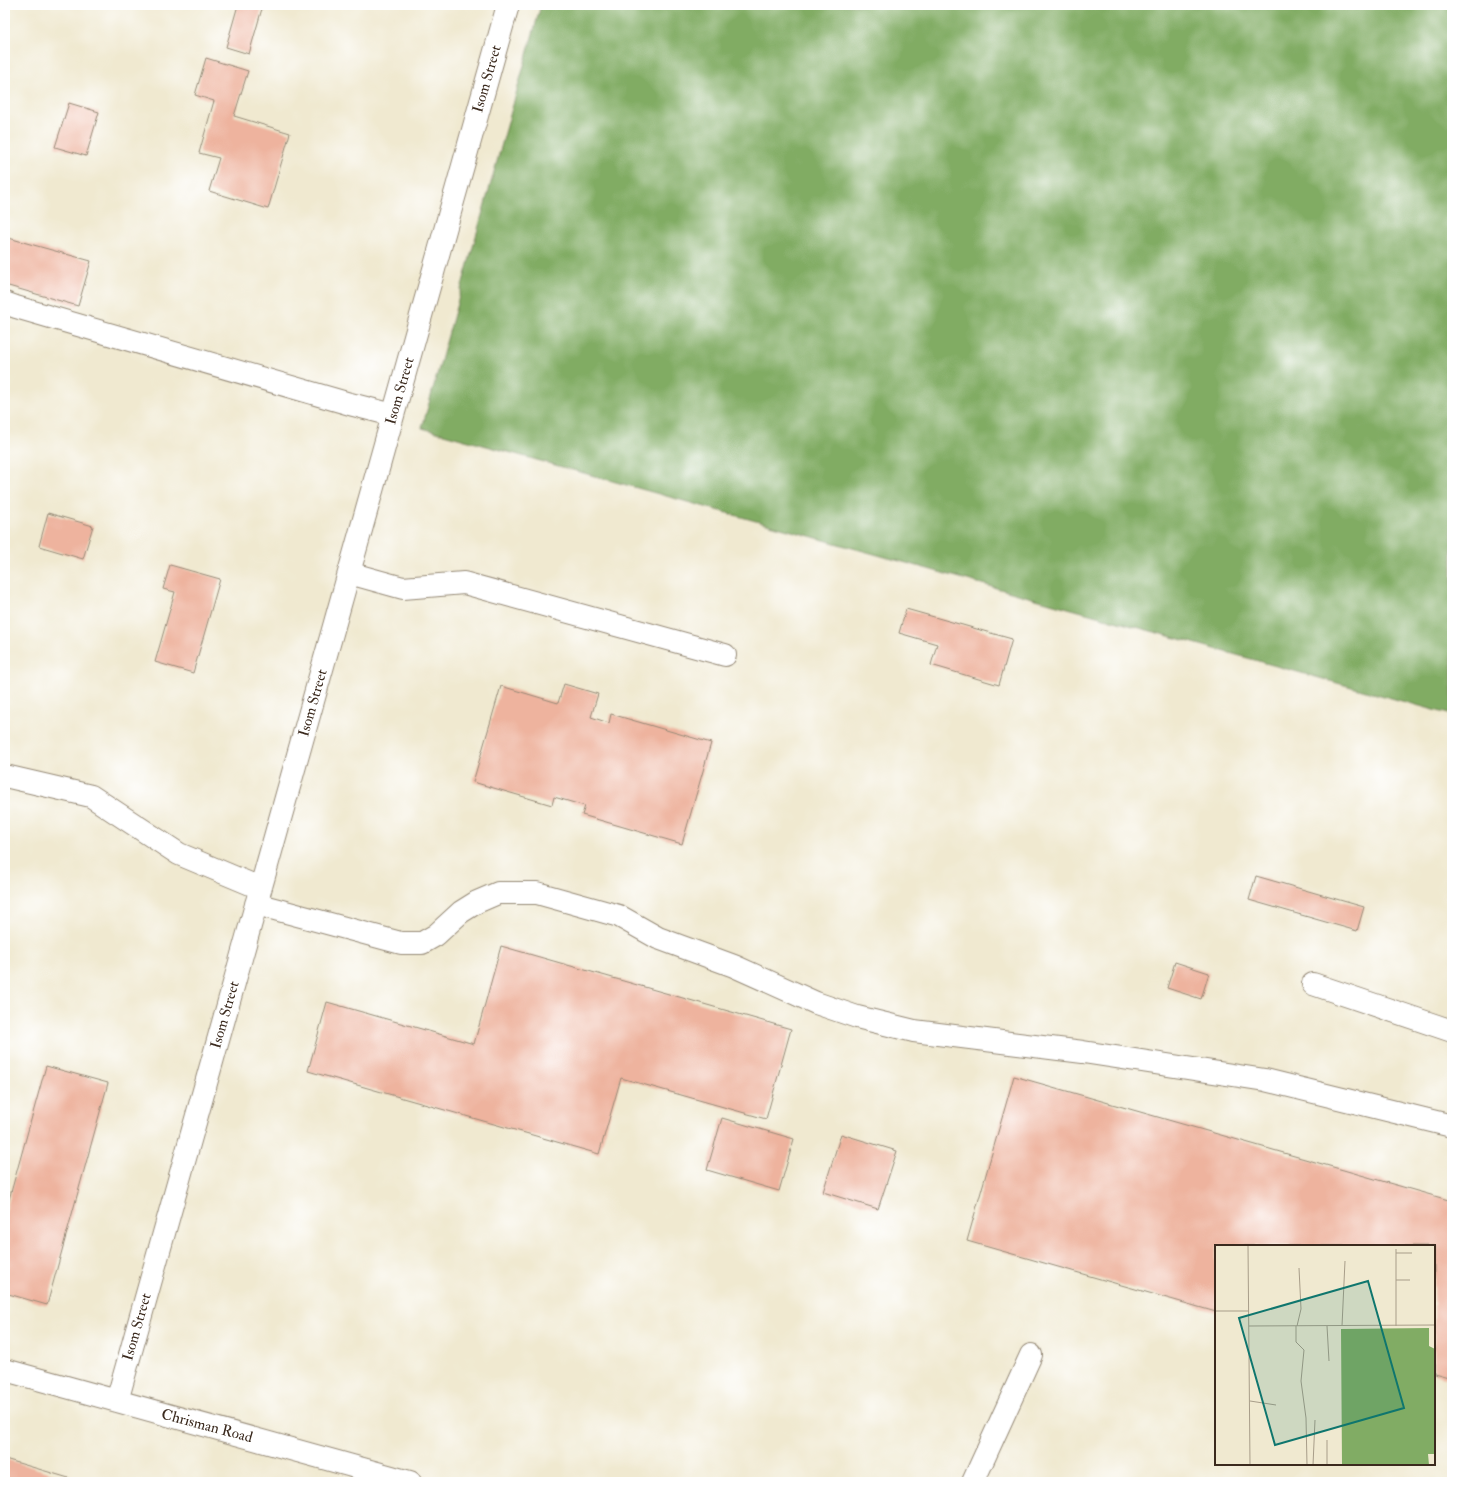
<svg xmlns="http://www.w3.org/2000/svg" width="1457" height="1487" font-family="'IM FELL Double Pica',serif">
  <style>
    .forest { fill: #81ac64; stroke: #5e6b41 }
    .building { fill: #eeb39e }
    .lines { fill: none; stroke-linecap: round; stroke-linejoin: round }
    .minor-casing { stroke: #968a77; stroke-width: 24 }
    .minor { stroke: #fff; stroke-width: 22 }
    .labels { text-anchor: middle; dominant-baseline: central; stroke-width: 4; stroke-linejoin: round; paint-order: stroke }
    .street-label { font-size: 15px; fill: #3b2a1e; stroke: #fff }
    .inset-road { fill: none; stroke: #a89d89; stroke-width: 1 }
    .view { fill: #0f766e; fill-opacity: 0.15; stroke: #0f766e; stroke-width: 2 }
    .inset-edge { fill: none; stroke: #3b2a1e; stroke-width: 2 }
  </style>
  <rect width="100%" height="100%" fill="#fff"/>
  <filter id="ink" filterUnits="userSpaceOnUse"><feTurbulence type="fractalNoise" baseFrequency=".025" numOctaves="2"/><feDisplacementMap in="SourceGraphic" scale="8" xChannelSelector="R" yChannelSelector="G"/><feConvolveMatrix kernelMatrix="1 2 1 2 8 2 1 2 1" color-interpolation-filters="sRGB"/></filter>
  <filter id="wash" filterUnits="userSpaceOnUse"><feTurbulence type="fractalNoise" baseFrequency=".012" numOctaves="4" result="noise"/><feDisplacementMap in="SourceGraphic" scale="16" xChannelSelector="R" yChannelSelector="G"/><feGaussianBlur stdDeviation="0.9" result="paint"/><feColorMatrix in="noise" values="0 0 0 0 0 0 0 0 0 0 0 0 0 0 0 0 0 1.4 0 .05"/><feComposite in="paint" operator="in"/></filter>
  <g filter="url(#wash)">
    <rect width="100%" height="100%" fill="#f0e9d0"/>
    <path class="forest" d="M541 5H1452V715L422 428Z"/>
    <g id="blocks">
      <path class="building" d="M238 5H263L249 54 226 47Z
        M206 58 248 71 234 116 290 133 268 209 209 191 219 158 199 153 214 101 195 95Z
        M69 103 99 112 86 156 55 147Z
        M5 237 91 261 78 306 5 285Z
        M48 513 93 526 83 559 39 546Z
        M170 565 220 579 193 673 155 662 175 592 163 589Z
        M906 609 1012 639 999 685 931 665 937 644 899 633Z
        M564 684 598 694 591 717 609 723 611 714 711 743 682 844 582 815 585 806 554 797 552 805 473 782 501 686 558 703Z
        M1256 876 1364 907 1357 931 1249 900Z
        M501 946 791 1029 766 1119 621 1078 599 1154 308 1071 327 1002 474 1044Z
        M1175 962 1209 973 1201 999 1167 988Z
        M46 1066 108 1083 47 1305 5 1293V1214Z
        M1014 1076 1452 1201V1379L1434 1374V1246H1216V1312L967 1241Z
        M722 1118 794 1139 779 1191 707 1170Z
        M841 1134 897 1151 878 1209 823 1192Z
        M5 1459 82 1482H5Z"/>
    </g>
  </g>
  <g filter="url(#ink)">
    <use href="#blocks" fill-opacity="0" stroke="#968a77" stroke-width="1"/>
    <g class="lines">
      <defs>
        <path id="minor" d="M5 303 16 307 350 404 393 415
          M349 573 403 588 464 583 725 655
          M5 776 91 796 179 854 260 888
          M256 904 401 943H422L436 935 461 912 477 902 498 893H537L619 916 658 938 734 966 816 1003 857 1017 914 1031 1083 1052 1265 1080 1452 1126
          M1313 984 1452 1031
          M5 1370 410 1482
          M117 1401 508 5
          M973 1482 1031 1355"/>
      </defs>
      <use href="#minor" class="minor-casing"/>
      <use href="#minor" class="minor"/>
    </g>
  </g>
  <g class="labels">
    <g class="street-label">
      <text transform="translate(487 79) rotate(-74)">Isom Street</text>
      <text transform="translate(400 391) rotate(-74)">Isom Street</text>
      <text transform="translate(313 703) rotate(-74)">Isom Street</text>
      <text transform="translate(225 1015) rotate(-74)">Isom Street</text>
      <text transform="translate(137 1327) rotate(-74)">Isom Street</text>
      <text transform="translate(207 1426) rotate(15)">Chrisman Road</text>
    </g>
  </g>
  <g transform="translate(1215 1245)">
    <rect width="220" height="220" fill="#f0e9d0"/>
    <path d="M214 83V101L220 104V209H213L214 220H127L126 84Z" fill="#81ac64"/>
    <path class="inset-road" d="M33 0 35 220M181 4V81M181 8H197M181 35H195M0 66H34M34 81 220 80M81 81V97L89 105 86 136 91 173 92 220M82 81 86 64 84 23M112 81 114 116M127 81 130 16M35 156 61 160M98 220 100 175M112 220V195"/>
    <path class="view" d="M153 36 189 163 60 200 24 73Z"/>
    <rect width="220" height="220" class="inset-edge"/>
  </g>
  <rect width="1457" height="1487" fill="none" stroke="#fff" stroke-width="20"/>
</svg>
